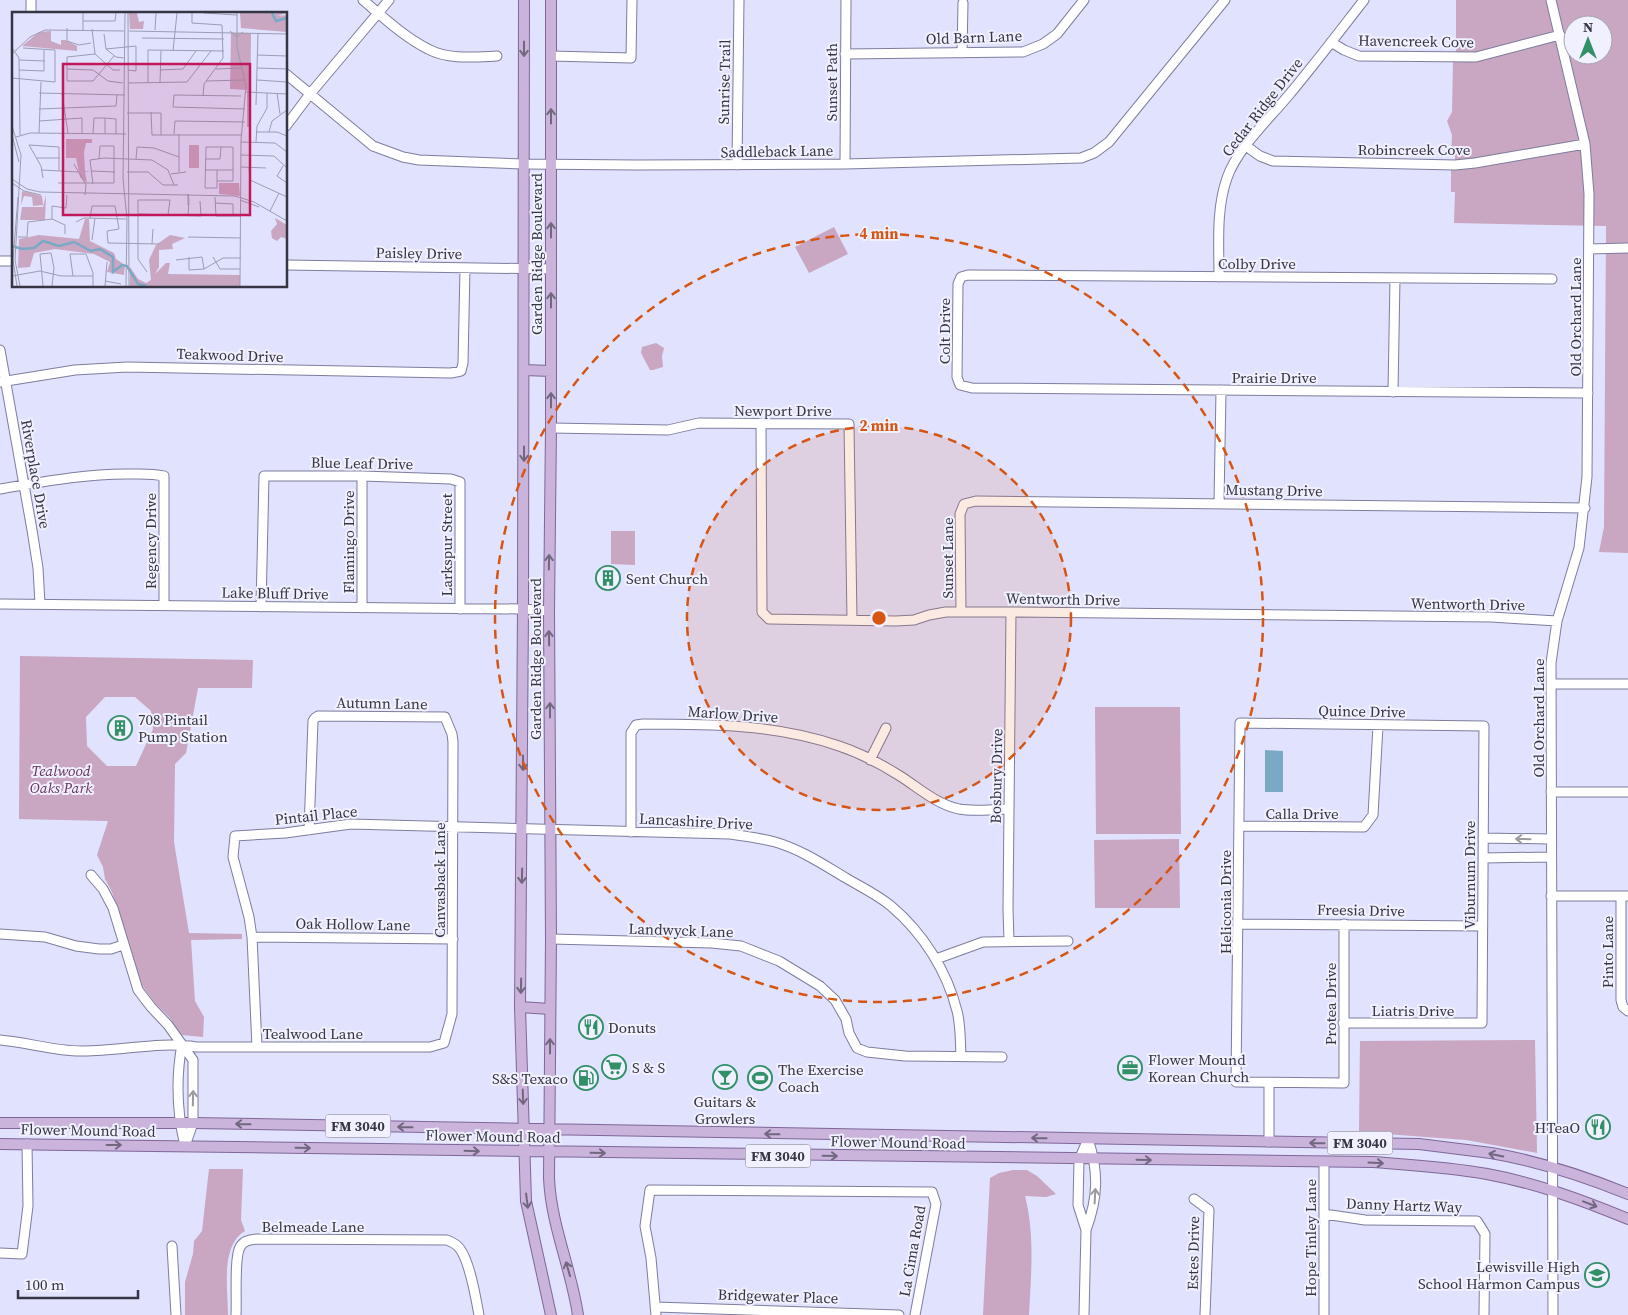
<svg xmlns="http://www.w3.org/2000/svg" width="1628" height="1315" font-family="'Source Serif 4',serif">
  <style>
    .green { fill: #c9a6c2; fill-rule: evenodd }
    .water { fill: #7aa9c6 }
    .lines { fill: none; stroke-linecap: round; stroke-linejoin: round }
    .minor-casing { stroke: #7d7d9d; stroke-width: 11 }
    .major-casing { stroke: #7e6798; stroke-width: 12 }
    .minor { stroke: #fff; stroke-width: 9 }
    .major { stroke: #cab4dc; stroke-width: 10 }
    .oneway { stroke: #716880 }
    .oneway2 { stroke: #9a9aa1 }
    .ring { fill: none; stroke: #d65512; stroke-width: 2.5; stroke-dasharray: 9 6 }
    .labels { text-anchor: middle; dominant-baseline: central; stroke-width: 4; stroke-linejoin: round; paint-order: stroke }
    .shield { fill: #f0f0ff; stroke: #6d6d7b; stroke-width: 1 }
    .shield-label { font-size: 14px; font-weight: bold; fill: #353543 }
    .street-label { font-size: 15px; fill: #353543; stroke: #f0f0ff }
    .poi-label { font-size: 15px; fill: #353543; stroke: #f0f0ff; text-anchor: start }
    .park-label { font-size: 15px; font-style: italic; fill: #66335f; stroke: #f0f0ff }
    .inset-river { fill: none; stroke: #7aa9c6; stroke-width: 2.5 }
    .inset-road { fill: none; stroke: #9c9db3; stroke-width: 1 }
    .view { fill: #c2185b; fill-opacity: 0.15; stroke: #c2185b; stroke-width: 2.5 }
    .inset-edge { fill: none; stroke: #353543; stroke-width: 2.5 }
    .centre { fill: #d65512; stroke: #f0f0ff; stroke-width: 2.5 }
    .ring-label { font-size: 15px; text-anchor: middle; font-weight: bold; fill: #d65512; stroke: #f0f0ff; stroke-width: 4; stroke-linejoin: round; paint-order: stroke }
  </style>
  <rect width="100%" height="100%" fill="#e0e2fe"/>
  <path class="green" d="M1456 0H1628V553L1599 552 1604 527 1606 226 1454 223 1455 192H1451V167H1455V156L1451 155 1452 135 1447 121 1452 112 1453 61 1456 60ZM1573 25H1603V55H1573Z
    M834 227 848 254 809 273 795 247Z
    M656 343 664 348 662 356 663 367 653 370H650L641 353 642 347Z
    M611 531H635V565L611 564Z
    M20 656 253 660 252 688H198L186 753 175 764 174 842 189 933 242 934V939L191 940 195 1001 204 1017 203 1037 181 1035 169 1017 155 1003 143 987 134 965 112 892 105 879 103 867 97 855 108 821 19 819ZM105 697H135L151 711 153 729 136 766H107L87 746 86 717Z
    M1095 707H1180L1181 834H1096Z
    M1179 839 1180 908H1095L1094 840Z
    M1535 1040 1537 1153 1466 1140 1359 1132 1360 1041Z
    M209 1169H243L241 1220 245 1231C220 1246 228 1289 228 1315H185V1282L193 1254 194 1241 202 1231Z
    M1013 1170H1027L1037 1176 1056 1194 1046 1197 1025 1196C1035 1234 1031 1276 1029 1315H983L990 1178 999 1173Z"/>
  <path class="water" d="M1265 750 1283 751V792H1265Z"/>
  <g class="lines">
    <defs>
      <path id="minor" d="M31 0V14
        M363 0C383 17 404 37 428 49 448 60 475 57 497 56
        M1551 0 1585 144 1589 194 1587 477 1579 548 1557 621 1551 663 1553 1315
        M1331 42 1344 50 1359 56 1476 57 1560 35
        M962 53 963 3
        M845 54 1023 52 1043 44 1057 34 1084 0
        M551 56 631 58 632 0
        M286 74 373 146 403 157 419 160 524 164 637 165 845 164 1081 158 1094 153 1109 142 1225 0
        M286 126 310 94 389 0
        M1246 146 1260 156 1273 161 1455 165 1475 163 1585 144
        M845 164 846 0
        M737 165 739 0
        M1589 249 1628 248
        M0 261H14
        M286 265 551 269
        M1219 277C1219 244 1216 209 1227 178 1237 149 1268 120 1288 96 1314 65 1339 32 1364 0
        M1552 279 968 275 961 277 958 284 957 377 960 385 972 388 1588 393
        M0 350 32 530 38 568 40 604
        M0 382 75 370 127 367 451 373 461 371 463 363 465 268
        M1393 392 1395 278
        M761 423 762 612 769 619 896 621 914 620 929 615 946 612H1011L1491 617 1557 621
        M551 428 668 430 699 423 849 424 852 620
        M362 476V608
        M0 489C42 482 83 474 126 474 139 474 151 473 164 476V605
        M1219 503 1221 390
        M0 604 523 609 549 611
        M261 607 264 476H362L451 479 460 482V609
        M961 612 960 514 964 504 976 501 1585 508
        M1551 684H1628
        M870 760 886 728
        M1551 792H1628
        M1239 826 1364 827 1373 815 1378 726
        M631 832V733L636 725 643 724C710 724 775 724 839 746 860 753 881 764 900 776 919 788 936 804 959 809 975 812 993 809 1009 809
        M1483 838 1551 839
        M1483 858 1551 857
        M91 875 103 889 113 908 138 990 151 1007 168 1025 193 1060V1123L185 1146
        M1551 896H1628
        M1621 896V1000L1623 1007 1628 1011
        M1239 924 1482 926
        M0 934 45 937 76 946 99 949H111L123 945
        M252 937 453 939
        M551 939 712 943 741 946 779 961 820 986 835 1000 846 1019 849 1033 857 1048 867 1052 905 1056 1002 1057
        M1009 941 1008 909 1011 612
        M936 959 983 942 1068 941
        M1343 1023H1482L1484 726 1240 723 1236 1082 1344 1083V924
        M0 1040C27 1042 57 1052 84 1051 120 1051 162 1041 196 1047H430L444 1043 452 1014 453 742 452 734 445 717 318 716 315 718 313 721 309 830
        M182 1044C176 1077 177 1113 185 1146
        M257 1047 252 937 249 917 233 857 235 836 285 833 351 824 730 834C745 836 760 838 775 842 800 849 824 865 846 878 861 887 878 895 891 906 923 933 947 971 957 1011 961 1026 960 1041 961 1056
        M1269 1142V1083
        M1194 1199 1209 1210 1205 1315
        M1324 1214 1365 1220 1477 1221 1485 1234 1484 1315
        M172 1246 176 1315
        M0 1253 22 1254 28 1206 27 1144
        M655 1307 899 1315
        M236 1315C237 1300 234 1258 240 1247 244 1240 250 1240 257 1239L447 1240C452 1242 457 1244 460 1249 470 1262 476 1299 479 1315
        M656 1315 651 1258 645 1226 650 1190 932 1192 936 1204 915 1315
        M1084 1315 1086 1230 1078 1205 1079 1160 1088 1139C1099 1172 1098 1198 1086 1230
        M1324 1315V1162"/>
      <path id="major" d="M524 0 523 609 520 1007 526 1201 551 1315
        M551 0V428L549 611 551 939 549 1178C551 1225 571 1268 578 1315
        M524 370 551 371
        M520 1007 550 1009
        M0 1123H193L1419 1144C1443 1147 1467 1150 1491 1153 1538 1161 1584 1176 1628 1194
        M0 1144C458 1150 916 1159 1373 1162 1411 1165 1449 1167 1487 1174 1536 1183 1582 1200 1628 1219"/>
    </defs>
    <use href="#minor" class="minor-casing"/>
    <use href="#major" class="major-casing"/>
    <use href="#minor" class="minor"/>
    <use href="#major" class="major"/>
  </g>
  <defs><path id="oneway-shaft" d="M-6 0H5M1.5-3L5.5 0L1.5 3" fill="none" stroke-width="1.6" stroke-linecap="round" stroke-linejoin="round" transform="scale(1.25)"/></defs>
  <g class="oneway">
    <use href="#oneway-shaft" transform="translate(524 49) rotate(90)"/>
    <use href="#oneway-shaft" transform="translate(551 116) rotate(-90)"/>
    <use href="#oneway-shaft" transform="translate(551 230) rotate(-90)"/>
    <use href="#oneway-shaft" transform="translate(551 300) rotate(-90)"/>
    <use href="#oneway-shaft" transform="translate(551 400) rotate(-90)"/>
    <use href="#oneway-shaft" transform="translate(524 454) rotate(90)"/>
    <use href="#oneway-shaft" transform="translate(549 562) rotate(-89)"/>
    <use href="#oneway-shaft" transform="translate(549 638) rotate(-91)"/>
    <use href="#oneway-shaft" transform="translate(550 710) rotate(-90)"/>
    <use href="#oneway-shaft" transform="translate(523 763) rotate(90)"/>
    <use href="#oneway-shaft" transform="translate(522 876) rotate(91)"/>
    <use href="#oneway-shaft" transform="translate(521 986) rotate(91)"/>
    <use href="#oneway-shaft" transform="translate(550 1046) rotate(-90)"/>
    <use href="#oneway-shaft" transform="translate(523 1097) rotate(88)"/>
    <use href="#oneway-shaft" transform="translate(243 1124) rotate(-179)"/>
    <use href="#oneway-shaft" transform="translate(405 1127) rotate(-179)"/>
    <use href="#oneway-shaft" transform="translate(772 1134) rotate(-179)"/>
    <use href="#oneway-shaft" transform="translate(1039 1138) rotate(-179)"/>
    <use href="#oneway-shaft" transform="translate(1317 1143) rotate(-179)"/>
    <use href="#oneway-shaft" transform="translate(114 1145)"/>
    <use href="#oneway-shaft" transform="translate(303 1148) rotate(1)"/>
    <use href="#oneway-shaft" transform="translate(472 1151) rotate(2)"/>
    <use href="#oneway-shaft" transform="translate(598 1153) rotate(1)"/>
    <use href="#oneway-shaft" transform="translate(1496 1155) rotate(-169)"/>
    <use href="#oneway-shaft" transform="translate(830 1156) rotate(1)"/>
    <use href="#oneway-shaft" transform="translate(1144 1160) rotate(1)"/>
    <use href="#oneway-shaft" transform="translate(1376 1163) rotate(3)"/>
    <use href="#oneway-shaft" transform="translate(527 1201) rotate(83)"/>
    <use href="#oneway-shaft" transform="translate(1590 1204) rotate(21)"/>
    <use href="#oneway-shaft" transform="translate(568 1269) rotate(-106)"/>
  </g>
  <g class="oneway2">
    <use href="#oneway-shaft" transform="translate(1523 839) rotate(-179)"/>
    <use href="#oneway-shaft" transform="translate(193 1098) rotate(-89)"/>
    <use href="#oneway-shaft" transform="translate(1095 1196) rotate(-87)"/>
  </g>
  <circle cx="879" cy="618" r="192" fill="#d65512" fill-opacity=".12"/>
  <g class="ring">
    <circle cx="879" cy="618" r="192"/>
    <circle cx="879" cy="618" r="384"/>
  </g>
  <defs>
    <symbol id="building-ring" viewBox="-11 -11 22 22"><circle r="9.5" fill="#f0f0ff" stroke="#329068" stroke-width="1.5"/><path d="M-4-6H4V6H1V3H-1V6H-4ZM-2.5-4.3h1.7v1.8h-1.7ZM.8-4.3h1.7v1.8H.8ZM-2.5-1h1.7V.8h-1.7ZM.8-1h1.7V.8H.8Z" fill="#329068"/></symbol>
    <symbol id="restaurant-ring" viewBox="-11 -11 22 22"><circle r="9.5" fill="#f0f0ff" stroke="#329068" stroke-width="1.5"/><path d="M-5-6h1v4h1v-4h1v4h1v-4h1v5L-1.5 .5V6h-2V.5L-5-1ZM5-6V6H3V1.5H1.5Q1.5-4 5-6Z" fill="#329068"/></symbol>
    <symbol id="supermarket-ring" viewBox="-11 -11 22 22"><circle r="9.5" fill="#f0f0ff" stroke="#329068" stroke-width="1.5"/><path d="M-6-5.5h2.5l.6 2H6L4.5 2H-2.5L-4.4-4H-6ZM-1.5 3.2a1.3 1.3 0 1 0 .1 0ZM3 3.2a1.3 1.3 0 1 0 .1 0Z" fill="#329068"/></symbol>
    <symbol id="office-ring" viewBox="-11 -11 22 22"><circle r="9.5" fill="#f0f0ff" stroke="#329068" stroke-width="1.5"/><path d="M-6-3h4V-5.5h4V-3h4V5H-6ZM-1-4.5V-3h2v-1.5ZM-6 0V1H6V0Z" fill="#329068"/></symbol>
    <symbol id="bar-ring" viewBox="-11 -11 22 22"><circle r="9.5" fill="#f0f0ff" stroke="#329068" stroke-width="1.5"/><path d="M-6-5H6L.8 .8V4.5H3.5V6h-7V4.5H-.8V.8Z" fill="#329068"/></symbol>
    <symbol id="fuel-ring" viewBox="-11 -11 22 22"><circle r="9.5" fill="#f0f0ff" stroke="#329068" stroke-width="1.5"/><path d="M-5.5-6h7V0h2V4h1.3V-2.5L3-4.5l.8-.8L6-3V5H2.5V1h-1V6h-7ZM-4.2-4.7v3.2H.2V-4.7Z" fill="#329068"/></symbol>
    <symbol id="stadium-ring" viewBox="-11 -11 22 22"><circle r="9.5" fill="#f0f0ff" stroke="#329068" stroke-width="1.5"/><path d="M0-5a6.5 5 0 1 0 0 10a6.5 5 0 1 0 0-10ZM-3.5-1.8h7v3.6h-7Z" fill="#329068"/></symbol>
    <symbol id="school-ring" viewBox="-11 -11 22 22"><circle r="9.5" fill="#f0f0ff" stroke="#329068" stroke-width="1.5"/><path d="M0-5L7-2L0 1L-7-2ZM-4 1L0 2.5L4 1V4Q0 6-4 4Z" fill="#329068"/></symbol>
  </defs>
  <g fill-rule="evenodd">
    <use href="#building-ring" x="594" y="564" width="28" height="28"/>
    <use href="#building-ring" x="106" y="714" width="28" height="28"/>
    <use href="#restaurant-ring" x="577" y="1013" width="28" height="28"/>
    <use href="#supermarket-ring" x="600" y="1053" width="28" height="28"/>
    <use href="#office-ring" x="1116" y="1054" width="28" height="28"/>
    <use href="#bar-ring" x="711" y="1063" width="28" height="28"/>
    <use href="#fuel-ring" x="572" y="1064" width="28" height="28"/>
    <use href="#stadium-ring" x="746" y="1064" width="28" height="28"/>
    <use href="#restaurant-ring" x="1584" y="1113" width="28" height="28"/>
    <use href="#school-ring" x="1583" y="1261" width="28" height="28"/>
  </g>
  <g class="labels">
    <g class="shield">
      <rect x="325.5" y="1114.5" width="65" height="23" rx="4"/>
      <rect x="1327.5" y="1131.5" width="65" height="23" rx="4"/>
      <rect x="745.5" y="1144.5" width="65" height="23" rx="4"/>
    </g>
    <g class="shield-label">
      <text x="358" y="1126">FM 3040</text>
      <text x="1360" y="1143">FM 3040</text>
      <text x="778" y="1156">FM 3040</text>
    </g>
    <g class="street-label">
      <text transform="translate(974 37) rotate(-2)">Old Barn Lane</text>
      <text transform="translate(1416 41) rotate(1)">Havencreek Cove</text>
      <text transform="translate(724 82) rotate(-89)">Sunrise Trail</text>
      <text transform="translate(831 82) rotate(-90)">Sunset Path</text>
      <text transform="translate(1262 107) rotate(-52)">Cedar Ridge Drive</text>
      <text x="1414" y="149">Robincreek Cove</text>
      <text transform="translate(777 151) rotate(-1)">Saddleback Lane</text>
      <text transform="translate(419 253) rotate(1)">Paisley Drive</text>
      <text transform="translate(536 254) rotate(-90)">Garden Ridge Boulevard</text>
      <text x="1257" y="263">Colby Drive</text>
      <text transform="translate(1575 317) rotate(-90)">Old Orchard Lane</text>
      <text transform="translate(944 331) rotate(-90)">Colt Drive</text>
      <text transform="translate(230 355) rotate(2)">Teakwood Drive</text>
      <text x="1274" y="377">Prairie Drive</text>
      <text x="783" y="410">Newport Drive</text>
      <text transform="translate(362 463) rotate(1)">Blue Leaf Drive</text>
      <text transform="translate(36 474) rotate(80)">Riverplace Drive</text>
      <text transform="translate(1274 490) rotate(1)">Mustang Drive</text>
      <text transform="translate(150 541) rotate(-90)">Regency Drive</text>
      <text transform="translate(348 542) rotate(-90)">Flamingo Drive</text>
      <text transform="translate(446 545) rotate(-90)">Larkspur Street</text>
      <text transform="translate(947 558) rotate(-90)">Sunset Lane</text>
      <text transform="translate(275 593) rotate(1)">Lake Bluff Drive</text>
      <text transform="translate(1063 599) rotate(1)">Wentworth Drive</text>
      <text transform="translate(1468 604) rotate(1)">Wentworth Drive</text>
      <text transform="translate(535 659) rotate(-90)">Garden Ridge Boulevard</text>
      <text transform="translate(382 703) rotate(1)">Autumn Lane</text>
      <text transform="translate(1362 711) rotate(1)">Quince Drive</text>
      <text transform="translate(733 714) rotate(4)">Marlow Drive</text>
      <text transform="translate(1538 718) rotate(-90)">Old Orchard Lane</text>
      <text transform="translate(996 776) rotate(-89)">Bosbury Drive</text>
      <text x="1302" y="813">Calla Drive</text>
      <text transform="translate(316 815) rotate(-6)">Pintail Place</text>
      <text transform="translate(696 821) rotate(3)">Lancashire Drive</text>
      <text transform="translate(1469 875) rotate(-90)">Viburnum Drive</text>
      <text transform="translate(439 880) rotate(-90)">Canvasback Lane</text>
      <text transform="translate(1225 902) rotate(-90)">Heliconia Drive</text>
      <text transform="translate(1361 910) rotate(1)">Freesia Drive</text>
      <text transform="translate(353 924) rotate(1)">Oak Hollow Lane</text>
      <text transform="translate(681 930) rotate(2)">Landwyck Lane</text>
      <text transform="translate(1607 952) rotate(-90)">Pinto Lane</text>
      <text transform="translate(1330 1004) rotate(-90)">Protea Drive</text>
      <text x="1413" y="1010">Liatris Drive</text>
      <text x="313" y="1033">Tealwood Lane</text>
      <text transform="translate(88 1130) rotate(1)">Flower Mound Road</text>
      <text transform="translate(493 1136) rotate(1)">Flower Mound Road</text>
      <text transform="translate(898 1142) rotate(1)">Flower Mound Road</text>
      <text transform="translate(1404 1205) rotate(2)">Danny Hartz Way</text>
      <text x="313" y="1226">Belmeade Lane</text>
      <text transform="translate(1310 1238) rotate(-90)">Hope Tinley Lane</text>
      <text transform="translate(912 1251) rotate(-80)">La Cima Road</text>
      <text transform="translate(1193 1253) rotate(-89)">Estes Drive</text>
      <text transform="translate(778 1296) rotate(2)">Bridgewater Place</text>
    </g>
    <g class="poi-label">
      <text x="626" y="578">Sent Church</text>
      <text x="138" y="719">708 Pintail<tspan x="138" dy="17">Pump Station</tspan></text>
      <text x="608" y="1027">Donuts</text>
      <text x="1148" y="1059">Flower Mound<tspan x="1148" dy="17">Korean Church</tspan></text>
      <text x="632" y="1067">S &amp; S</text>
      <text x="778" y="1069">The Exercise<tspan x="778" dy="17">Coach</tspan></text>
      <text x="568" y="1078" text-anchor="end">S&amp;S Texaco</text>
      <text x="725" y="1101" text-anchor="middle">Guitars &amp;<tspan x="725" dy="17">Growlers</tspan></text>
      <text x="1580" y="1127" text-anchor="end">HTeaO</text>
      <text x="1580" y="1266" text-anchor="end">Lewisville High<tspan x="1580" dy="17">School Harmon Campus</tspan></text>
    </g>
    <g class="park-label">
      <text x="61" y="770">Tealwood<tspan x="61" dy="17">Oaks Park</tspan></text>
    </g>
  </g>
  <g transform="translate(12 12)">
    <rect width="275" height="275" fill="#e0e2fe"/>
    <path d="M117 1H131H125L127 10 132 9 131 17H118ZM228 1H275L265 4 275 3V20L229 16ZM39 19V29L49 33V28H53L65 34V39L10 34 27 20ZM219 21H239L238 115H235V78L218 77ZM54 127H80V131H74L72 140 73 159H79L73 160 75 171 68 165 64 146H54ZM177 133H187V156H177ZM207 171H227L228 184 207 182ZM10 179 30 184 31 193 21 194 20 185 12 184 9 193ZM34 183 33 208H8L10 195H31ZM263 206 275 213V227L269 225 265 229 260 226 259 219 265 212ZM73 207H77L78 229 102 241 104 247 113 253 112 263 95 260 98 250 82 242 43 237 22 241 18 255 6 256 7 227 27 223 67 227ZM158 223 173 226 160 232 161 237 147 238V255L143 262 154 251H158L156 262 228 263V274H118V255L126 267 134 271 139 268 137 248 144 233Z" fill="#c9a6c2"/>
    <path class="inset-river" d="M260 1 264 9 275 6M0 234 10 237 22 236 31 229 47 234 62 230 79 239 88 237 101 245V260L110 253 115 254 126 272 135 274"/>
    <path class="inset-road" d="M113 1 111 167 115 207 114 274M116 1 117 274M180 1V11L210 13 211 46 192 72 191 84M192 1 225 3M225 1V35L234 74 229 128 228 274M0 6V31M71 9H103L104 1M55 16V29L67 33 79 31M80 17 83 42 101 58H108M71 18V1M143 18 144 1M117 19 275 22M218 19 225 25 231 20M92 22 94 37 104 45 112 46M130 26 212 27M0 36 7 46 8 123M94 37 124 34V59L116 58M161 39 165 1M0 42 18 25 33 18 112 19M83 42 55 45V69H81L102 44M245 43 275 44M7 48 33 49M245 56 275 57M55 57 81 58 96 69 111 71M204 57 230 56M7 58 32 59V38M148 58 171 57 184 39M0 66 43 70V38L11 36M245 68 275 70M194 69 233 68M117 71 175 70 199 39M136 71V38L212 39M148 71 149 39M234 80 275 82M27 81 113 83M265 81 268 102M50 82 56 121M229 84 162 83 161 95 233 97M244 93 246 21M27 97 104 94 105 83M139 100 140 123H230M115 101H149V123M93 106V122M27 109 70 106V121M0 114 9 143 3 248 8 274M244 120H265L275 124M257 120 260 109 275 98M27 121 29 70M81 121 82 106H93L104 107V122M162 122 163 109 233 110M0 123 7 150M4 125 18 121 114 122M229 130 263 131 275 140M244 130 245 114 255 96V81M229 143 262 144 275 156M25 146H48M124 147 125 135 142 136 167 145M193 147H208L209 135M62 152 74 173 73 183M271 154 265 164 275 171M229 155 254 156M237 155 238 168 275 185M30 158 66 160M193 158H221M80 159 103 160M115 160H136L151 173H166M167 160V122M159 162 174 160M31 166 29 154 17 133 47 135V159M0 167 15 177 28 180 223 184 242 190 275 209M205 169H221V135H194L193 176H205V158M0 171 12 179 29 183M46 171H102V134H88L87 147M81 172 78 148 92 146 140 148 156 158 162 173M203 185 204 204H229M228 188 247 195M203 191 221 192V204M258 199 267 181M127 202 189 204 188 189M176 204 177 188 176 182V193M78 206 80 194H103L107 217 95 219 96 231 147 232M40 207V194L54 196 55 183M64 210 72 206 114 207M6 225H15L16 210 40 207 53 213V222M176 225 229 226M80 228 83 206M140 232 141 217M177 245V258L192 257 211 246H229M201 245 208 257H228M164 248 190 245 192 257M135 260 126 247V188H158L156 203M0 264 28 259 49 264H81M61 264 58 242H74L81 261V274M93 269 109 272M5 274 1 248 6 185M31 274 28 242 39 241 42 256 40 274M93 274 95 250"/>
    <path class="view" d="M51 52H238V203H51Z"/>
    <rect width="275" height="275" class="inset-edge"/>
  </g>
  <circle cx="879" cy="618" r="8" class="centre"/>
  <g class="ring-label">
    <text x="879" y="239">4 min</text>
    <text x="879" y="431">2 min</text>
  </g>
  <g transform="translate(1588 40)"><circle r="24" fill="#f0f0ff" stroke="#a5a5b4"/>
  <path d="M0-4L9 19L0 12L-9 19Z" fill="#329068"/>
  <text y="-8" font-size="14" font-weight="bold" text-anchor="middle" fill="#353543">N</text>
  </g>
  <path d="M18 1290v8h120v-8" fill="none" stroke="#353543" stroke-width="2.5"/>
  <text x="25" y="1290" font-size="15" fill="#353543" stroke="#f0f0ff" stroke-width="4" paint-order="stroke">100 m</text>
</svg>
